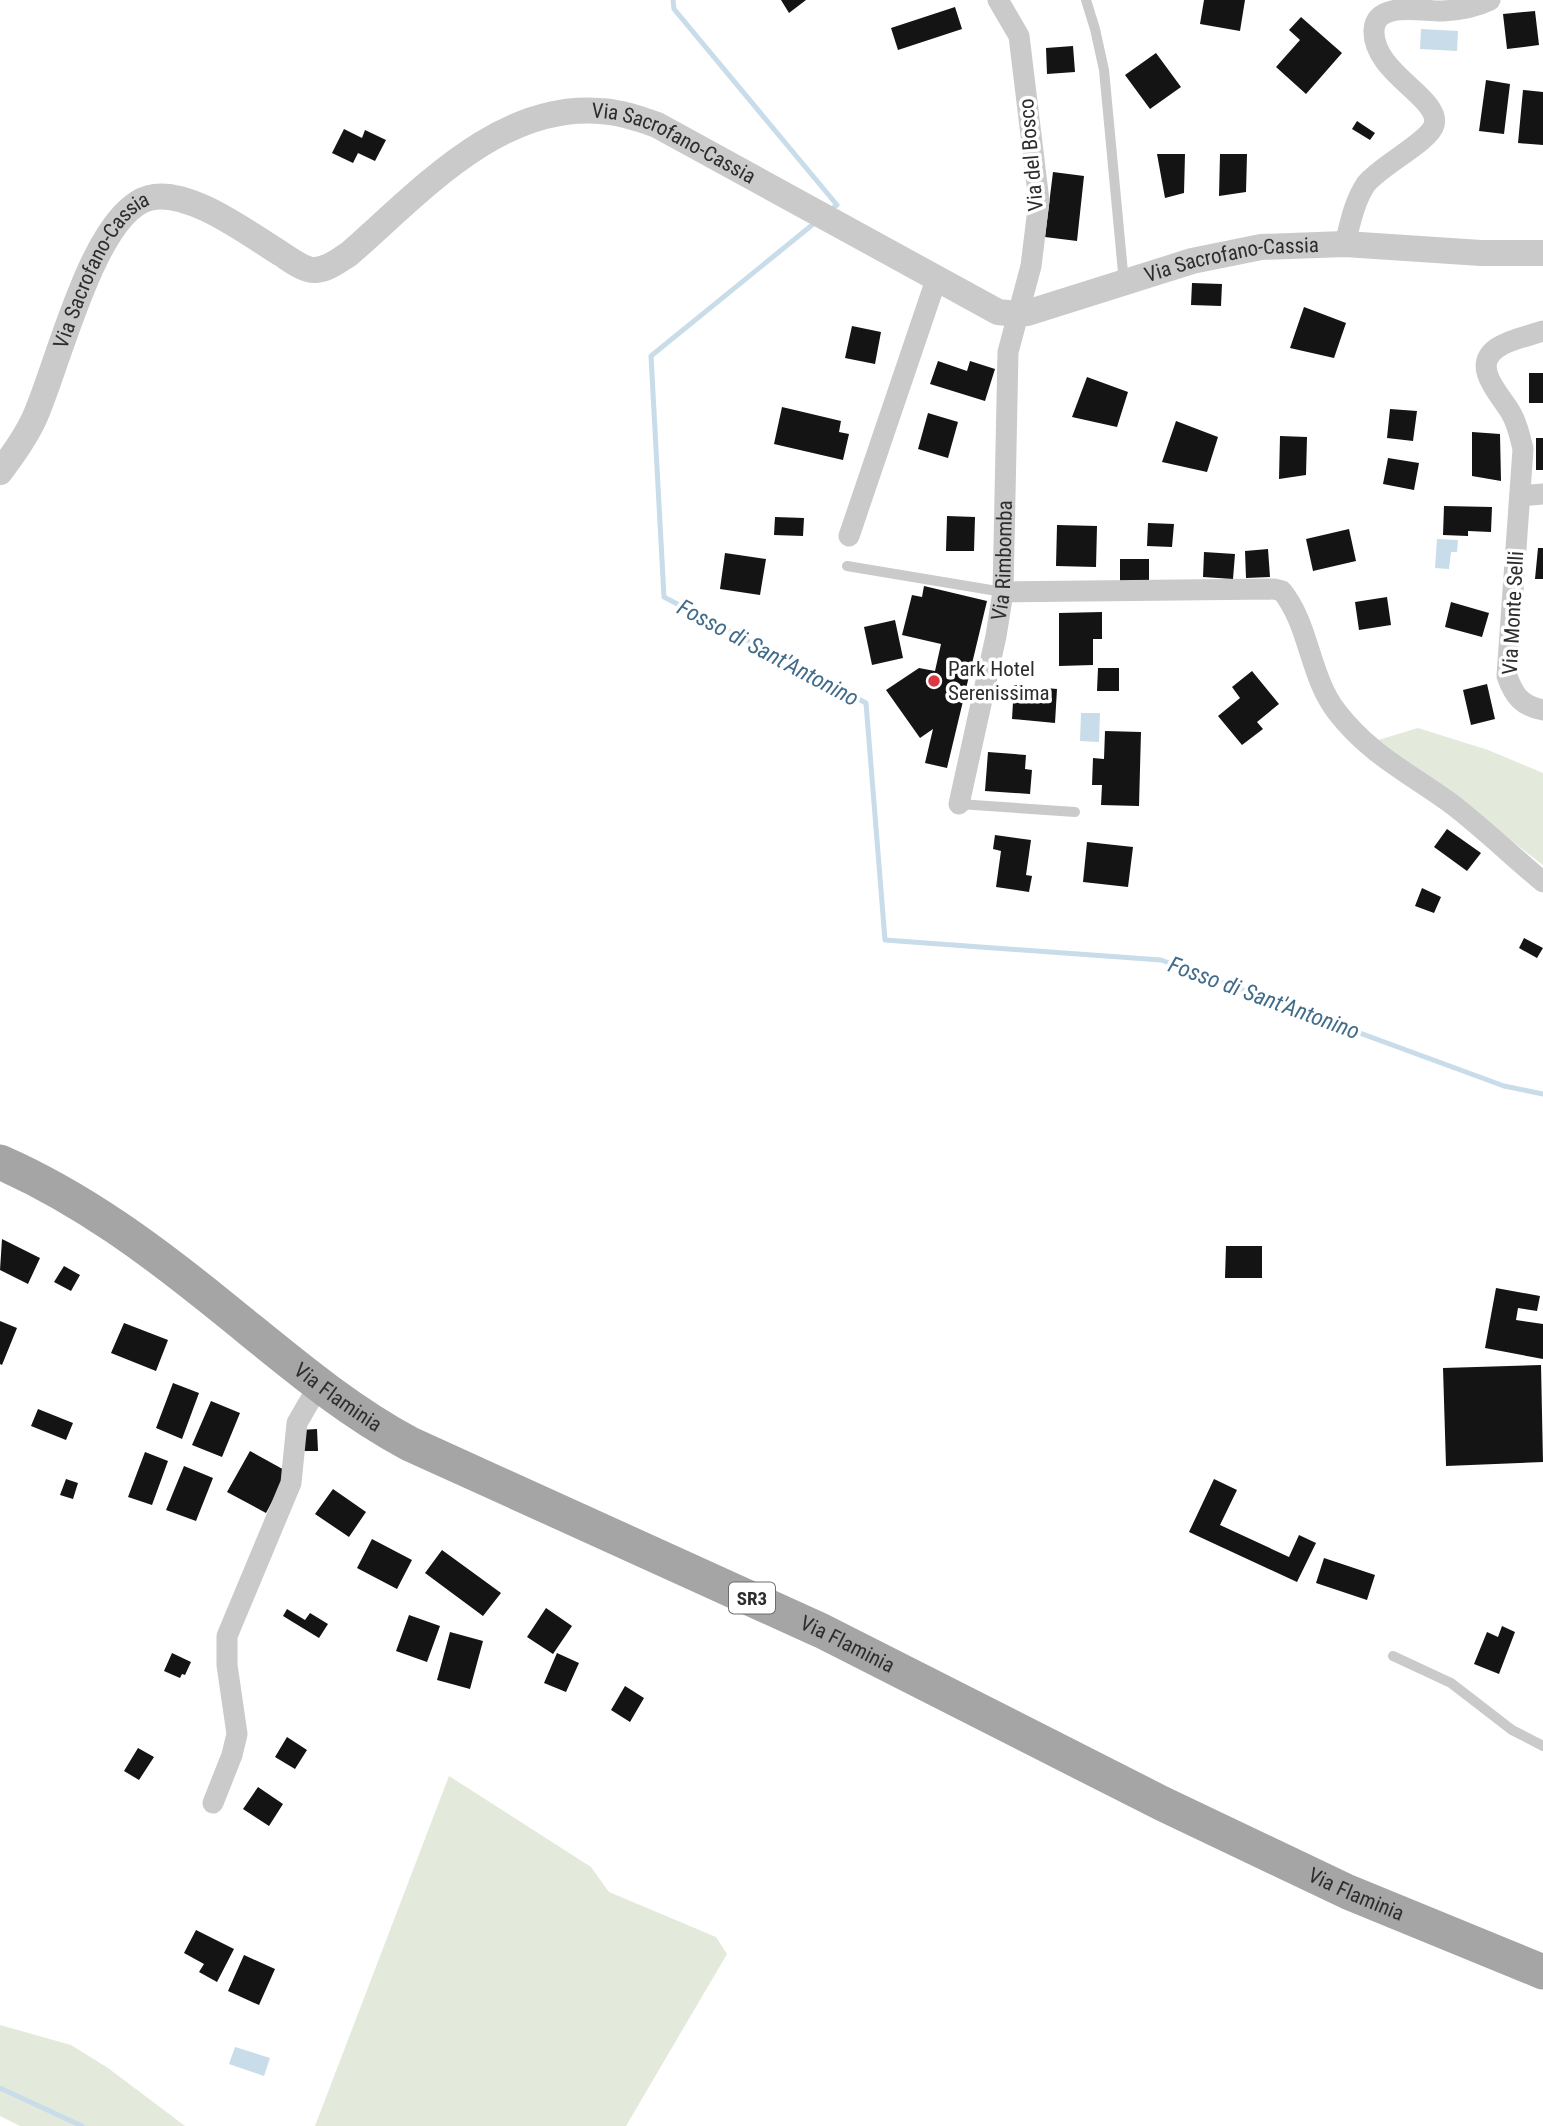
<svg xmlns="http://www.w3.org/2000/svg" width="1543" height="2126" font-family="'Roboto Condensed',sans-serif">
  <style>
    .green { fill: #e3eadb }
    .water { fill: #c8dce9 }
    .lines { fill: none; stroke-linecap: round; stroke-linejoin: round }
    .stream { stroke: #c8dce9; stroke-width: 5 }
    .building { fill: #141414 }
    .service { stroke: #cacaca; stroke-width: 10 }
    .minor { stroke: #cacaca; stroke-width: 21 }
    .tertiary { stroke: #cacaca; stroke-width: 26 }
    .primary { stroke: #a5a5a5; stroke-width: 35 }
    .poi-dot { fill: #da3942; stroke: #fff; stroke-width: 2.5 }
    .labels { text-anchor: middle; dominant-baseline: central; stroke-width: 7; stroke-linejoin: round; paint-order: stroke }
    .shield { fill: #fff; stroke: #6c6c6c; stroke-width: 2 }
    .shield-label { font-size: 19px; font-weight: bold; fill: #2d2d2d }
    .street-label { font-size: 21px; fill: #2d2d2d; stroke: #fff }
    .poi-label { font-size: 21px; fill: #2d2d2d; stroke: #fff; text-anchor: start }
    .water-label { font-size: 23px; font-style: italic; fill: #406c8a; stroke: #fff }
  </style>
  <rect width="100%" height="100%" fill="#fff"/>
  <path class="green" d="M1418 728 1488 750 1543 773V865L1431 779 1375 741Z
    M449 1776 591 1867 609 1892 716 1937 727 1954 626 2126H315Z
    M0 2025 71 2045 108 2068 185 2126H20L0 2116Z"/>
  <path class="water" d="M1421 29 1458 31 1457 51 1420 49Z
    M1437 539 1458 540 1457 552H1451L1449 569 1435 568Z
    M1081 713H1100L1099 742 1080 741Z
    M235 2047 270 2058 264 2076 229 2064Z"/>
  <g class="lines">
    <path class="stream" d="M673 0 674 9 837 205 830 210
      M817 221 651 356 664 597 866 703 885 940 1161 960 1504 1086 1543 1094
      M0 2088 82 2126"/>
  </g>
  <path class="building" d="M781 0H806L789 13Z
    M1204 0H1245L1240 31 1200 24Z
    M955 7 962 29 898 50 891 28Z
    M1535 11 1539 45 1507 49 1503 14Z
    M1301 17 1342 53 1306 94 1276 67 1300 40 1289 30Z
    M1073 46 1075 72 1047 74 1046 48Z
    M1156 53 1181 87 1150 109 1125 75Z
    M1486 80 1510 84 1504 134 1479 131Z
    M1523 90 1543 92V145L1518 143Z
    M1357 121 1375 133 1370 140 1352 129Z
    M344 129 362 138 365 130 386 140 375 161 358 153 353 163 332 153Z
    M1157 154H1185L1184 193 1165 198Z
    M1220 154H1247L1246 192 1219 196Z
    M1053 172 1084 176 1077 241 1045 237Z
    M1192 283 1222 284 1221 306 1191 305Z
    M1304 307 1346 323 1334 358 1290 348Z
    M852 326 881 332 875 364 845 358Z
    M938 361 967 371 970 361 995 369 985 401 930 384Z
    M1529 373H1543V403H1529Z
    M1087 377 1128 392 1117 427 1072 417Z
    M782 407 841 421 839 432 849 434 843 460 774 444Z
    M1390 409 1417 411 1413 441 1387 438Z
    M928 413 958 422 948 458 918 449Z
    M1176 421 1218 437 1207 472 1162 462Z
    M1472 432 1500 434 1501 481 1472 476Z
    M1280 436 1307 437 1306 475 1279 479Z
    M1536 438H1543V470H1536Z
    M1388 458 1419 463 1414 490 1383 484Z
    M1444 506 1492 507 1491 532 1468 531V536L1443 535Z
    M947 516 975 517 974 551H946Z
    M775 517 804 518 803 536 774 535Z
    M1148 523 1174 524 1172 547 1147 546Z
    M1057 525 1097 526 1096 567 1056 566Z
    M1349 529 1356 561 1313 571 1306 539Z
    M1538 548H1543V579H1535Z
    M1268 549 1270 577 1246 578 1245 551Z
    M1204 552 1235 554 1233 579 1203 577Z
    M725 553 766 559 760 595 720 589Z
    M1120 559H1149V582L1120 583Z
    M924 586 987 601 947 768 925 763 933 729 920 738 886 690 919 668 935 671 941 644 902 635 912 595 922 597Z
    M1387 597 1391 625 1359 630 1355 602Z
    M1451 602 1489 613 1482 637 1445 627Z
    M1102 612V639H1093V665L1059 666V613Z
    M895 620 903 658 872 665 864 627Z
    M1098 668H1119V691H1097Z
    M1252 671 1279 704 1257 722 1263 729 1242 745 1218 716 1240 698 1232 687Z
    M1487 684 1495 719 1471 725 1463 690Z
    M1014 685 1057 689 1055 723 1012 719Z
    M1105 731 1141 732 1139 806 1101 805 1102 785H1092L1093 758 1104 759Z
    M988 752 1026 755 1025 769 1032 770 1030 794 985 791Z
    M1447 829 1481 853 1467 871 1434 847Z
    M995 835 1031 840 1026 875 1032 876 1029 892 996 887 1001 851 993 849Z
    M1087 842 1133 847 1128 887 1083 882Z
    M1422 888 1441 897 1434 913 1415 906Z
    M1524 938 1543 948 1537 958 1519 948Z
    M2 1239 40 1258 28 1284 0 1270Z
    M1226 1246H1262V1278H1225Z
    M64 1266 80 1275 71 1291 54 1282Z
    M1496 1288 1540 1296 1537 1311 1518 1308 1516 1320 1543 1324V1359L1485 1348Z
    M0 1321 17 1328 2 1365 0 1364Z
    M124 1323 168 1340 156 1371 111 1353Z
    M1541 1365 1543 1462 1446 1466 1443 1368Z
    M173 1383 199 1393 182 1439 156 1428Z
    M211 1401 240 1413 222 1457 192 1445Z
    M38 1409 73 1423 66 1440 31 1426Z
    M317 1429 318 1451H301L300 1430Z
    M250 1451 288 1472 266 1513 227 1492Z
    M145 1452 168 1461 152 1505 128 1497Z
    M184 1466 213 1478 196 1521 166 1510Z
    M66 1479 78 1483 73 1499 60 1495Z
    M1214 1479 1237 1490 1220 1525 1289 1557 1299 1535 1316 1543 1297 1582 1189 1532Z
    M333 1489 366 1512 349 1537 315 1514Z
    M372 1539 412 1560 397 1589 357 1568Z
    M442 1550 501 1593 483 1616 425 1573Z
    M1324 1558 1375 1575 1367 1600 1316 1583Z
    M546 1608 572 1626 553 1654 527 1637Z
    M287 1609 305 1620 310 1613 328 1624 319 1638 283 1616Z
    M409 1615 440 1626 427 1662 396 1651Z
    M1502 1626 1515 1632 1499 1674 1474 1664 1487 1632 1498 1637Z
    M450 1632 483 1641 470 1689 437 1680Z
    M172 1653 191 1662 185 1675 182 1674 180 1678 164 1671Z
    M557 1653 579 1663 566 1692 544 1683Z
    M625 1686 644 1698 630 1722 611 1710Z
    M287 1737 307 1750 295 1769 275 1757Z
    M138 1748 154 1757 139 1780 124 1771Z
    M258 1787 283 1804 269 1826 243 1809Z
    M196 1930 234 1949 217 1982 199 1972 204 1964 184 1953Z
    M244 1955 275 1969 259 2005 228 1991Z"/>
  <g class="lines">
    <path class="service" d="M1086 0 1095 29 1104 70 1124 283
      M847 566 1003 592
      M959 804 1075 812
      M1393 1656 1451 1683 1512 1730 1543 1746"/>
    <g class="minor">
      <path d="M1345 244C1350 224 1354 202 1366 184 1381 165 1429 142 1434 125 1442 98 1372 73 1374 30 1376 0 1424 12 1443 11 1459 10 1476 7 1490 0"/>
      <path d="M1543 331C1529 336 1510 339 1497 348 1470 367 1501 395 1511 413 1518 425 1520 437 1523 449L1507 676C1514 696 1522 706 1543 710"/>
      <path d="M1520 496 1543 494"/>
      <path d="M849 536 936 280"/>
      <path d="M1003 592 1274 589 1282 591C1310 626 1309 676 1337 712 1370 755 1411 774 1453 805 1484 829 1513 857 1543 882"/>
      <path id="s1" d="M959 804 996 636 1003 592 1008 352 1031 266 1039 201 1019 36 998 0"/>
      <path d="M213 1803 232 1755 237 1734 227 1665V1636L291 1483 297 1423 319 1385"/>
    </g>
    <path class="tertiary" id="s2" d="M0 472C13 455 25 438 34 419 58 367 93 213 149 198 188 187 250 235 283 255 292 261 305 271 316 270 329 269 339 260 349 254 419 193 498 103 600 111 620 112 638 118 657 125L998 312 1018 314 1027 313 1192 261 1261 247 1345 244 1481 253H1543"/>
    <path class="primary" id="s3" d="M0 1162C82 1198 153 1251 222 1307 283 1356 341 1407 410 1444L822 1631 1161 1803 1348 1892 1543 1972"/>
  </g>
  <circle class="poi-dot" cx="934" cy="681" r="7"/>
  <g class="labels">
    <rect class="shield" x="729" y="1582.5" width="46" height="31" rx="5"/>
    <g class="shield-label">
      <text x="752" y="1598">SR3</text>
    </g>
    <g class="street-label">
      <text stroke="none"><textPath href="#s2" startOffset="919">Via Sacrofano-Cassia</textPath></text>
      <text transform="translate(1031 155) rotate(-95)">Via del Bosco</text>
      <text stroke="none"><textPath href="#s2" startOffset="1528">Via Sacrofano-Cassia</textPath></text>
      <text stroke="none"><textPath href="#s2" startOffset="228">Via Sacrofano-Cassia</textPath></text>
      <text stroke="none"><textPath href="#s1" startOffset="248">Via Rimbomba</textPath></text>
      <text transform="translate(1513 613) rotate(-87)">Via Monte Selli</text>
      <text stroke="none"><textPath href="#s3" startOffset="413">Via Flaminia</textPath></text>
      <text stroke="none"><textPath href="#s3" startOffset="980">Via Flaminia</textPath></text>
      <text stroke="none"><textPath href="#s3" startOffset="1547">Via Flaminia</textPath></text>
    </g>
    <g class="poi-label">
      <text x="948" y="669">Park Hotel<tspan x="948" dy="24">Serenissima</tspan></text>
    </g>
    <g class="water-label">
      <text transform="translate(768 653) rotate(28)">Fosso di Sant'Antonino</text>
      <text transform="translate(1264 998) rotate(20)">Fosso di Sant'Antonino</text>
    </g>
  </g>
</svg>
